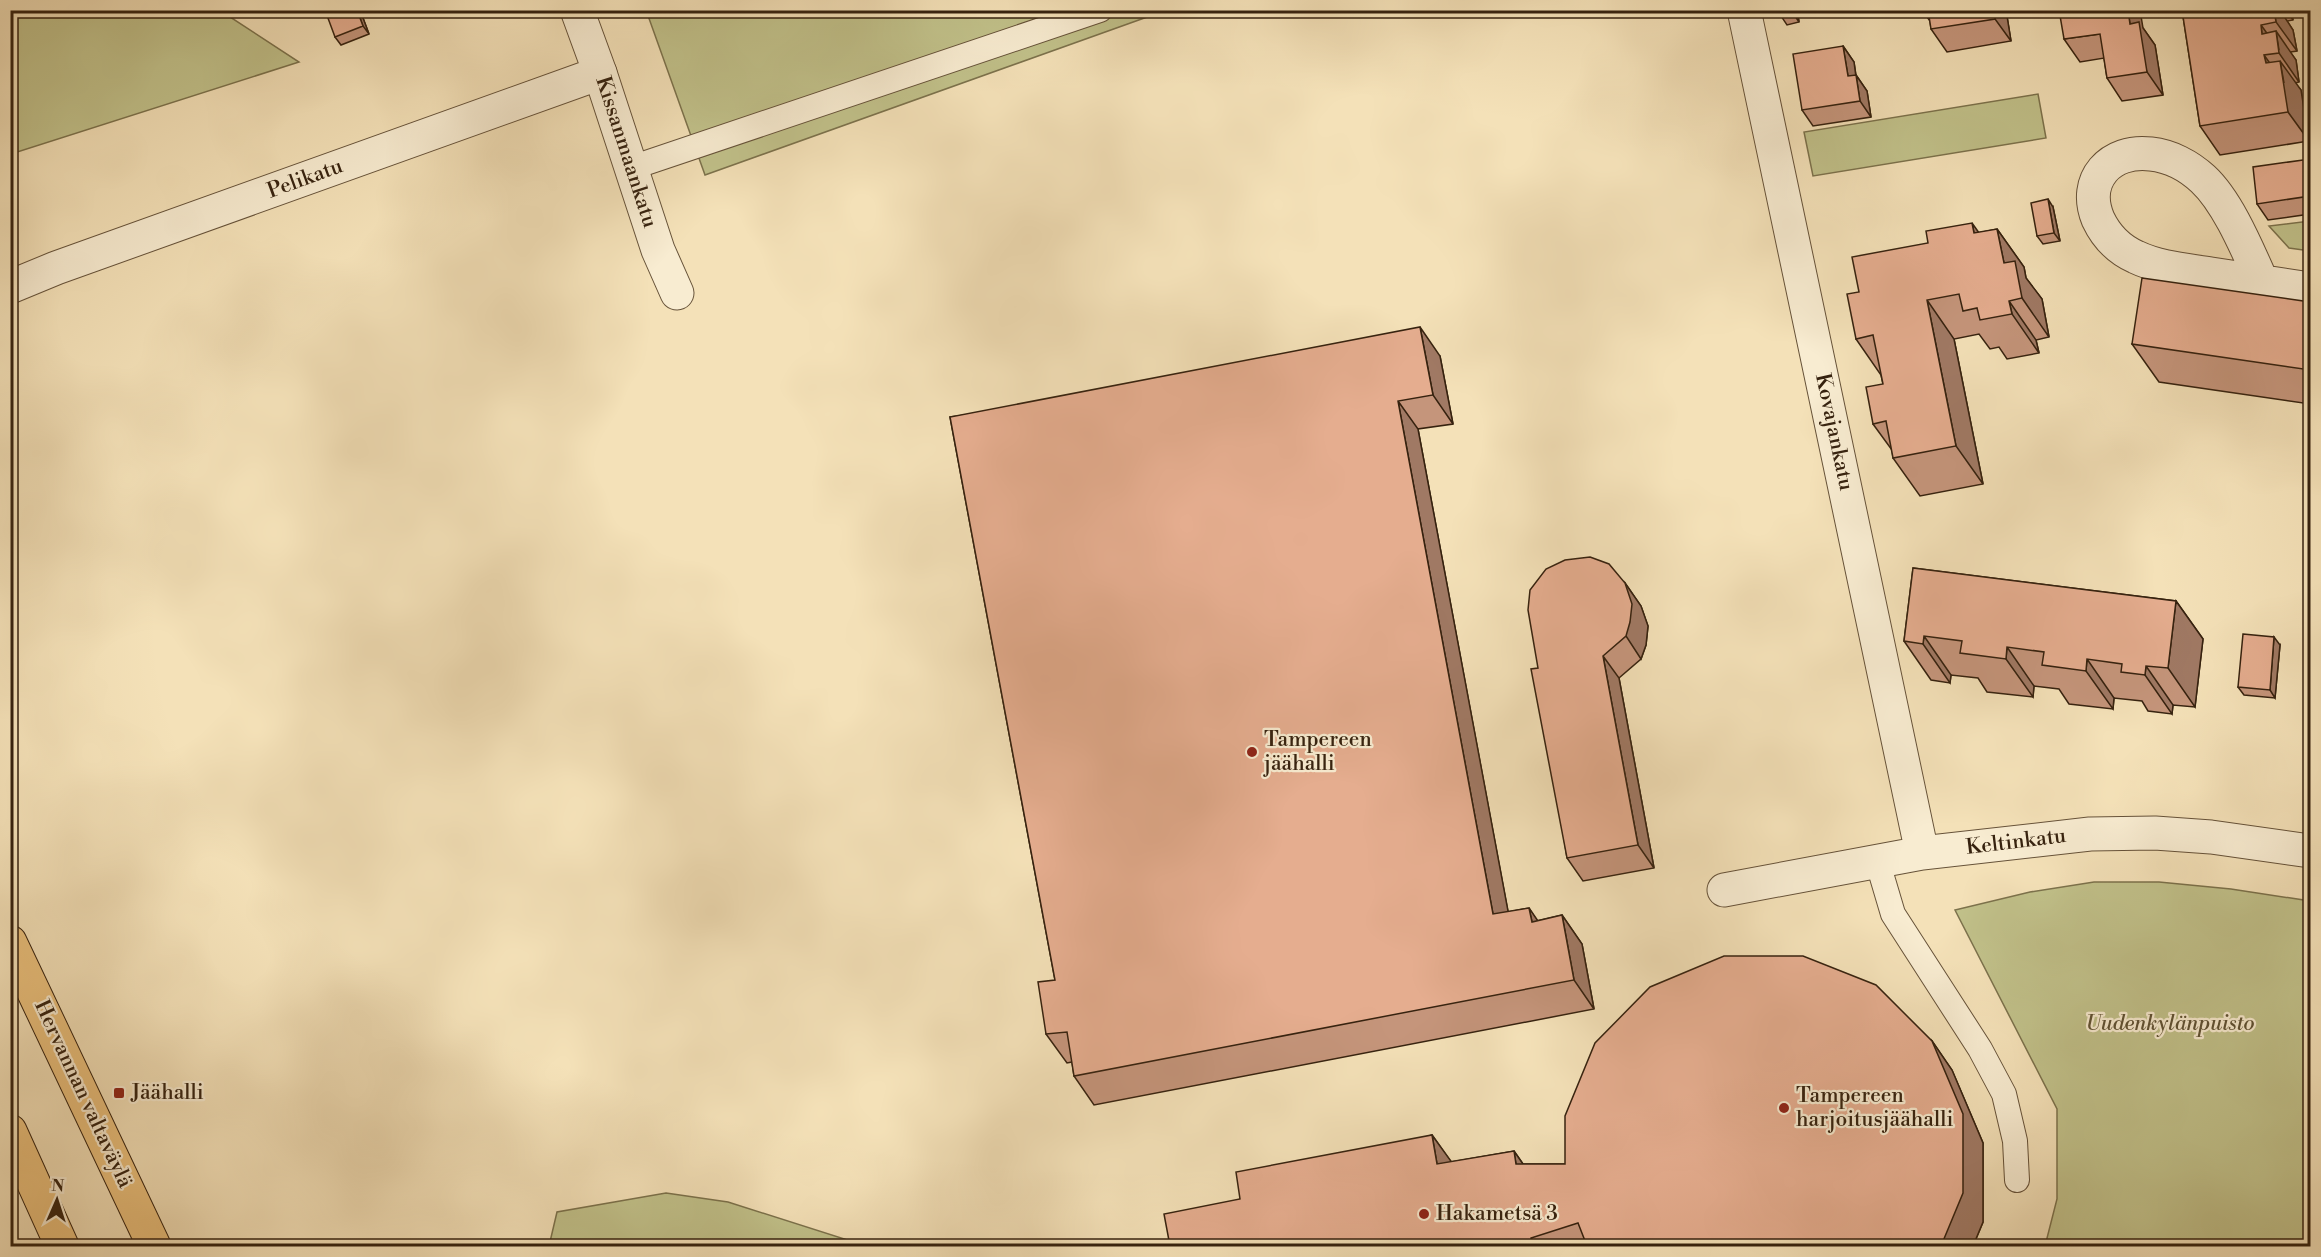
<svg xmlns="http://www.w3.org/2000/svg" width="2321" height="1257" font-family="'Libre Bodoni',serif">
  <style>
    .green { fill: #c1c18a; stroke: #7c724c; stroke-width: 1.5 }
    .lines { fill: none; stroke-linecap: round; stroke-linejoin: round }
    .service-casing { stroke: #665239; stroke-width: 26 }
    .minor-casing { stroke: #665239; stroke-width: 35 }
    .tertiary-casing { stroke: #665239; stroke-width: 35 }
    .trunk-casing { stroke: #36220f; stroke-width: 35 }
    .service { stroke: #f8ecd1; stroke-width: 24 }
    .minor { stroke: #f8ecd1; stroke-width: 33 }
    .tertiary { stroke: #f8ecd1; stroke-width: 33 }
    .trunk { stroke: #eac07c; stroke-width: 33 }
    .wall { fill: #c5957b; stroke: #36220f; stroke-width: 1.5 }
    .shaded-wall { fill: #a07964; stroke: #36220f; stroke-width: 1.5 }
    .building { fill: #e5ad8f; stroke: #36220f; stroke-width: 1.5 }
    .poi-dot { fill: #8f2418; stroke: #f8ecd1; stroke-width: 2 }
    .labels { text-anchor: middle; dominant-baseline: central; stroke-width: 4.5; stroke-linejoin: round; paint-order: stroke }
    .street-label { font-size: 21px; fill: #36220f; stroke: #f8ecd1 }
    .poi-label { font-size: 21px; fill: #36220f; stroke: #f8ecd1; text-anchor: start }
    .park-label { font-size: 21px; font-style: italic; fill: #605234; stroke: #f8ecd1 }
  </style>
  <rect width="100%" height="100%" fill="#f4e1b8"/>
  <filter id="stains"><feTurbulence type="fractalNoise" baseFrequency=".00333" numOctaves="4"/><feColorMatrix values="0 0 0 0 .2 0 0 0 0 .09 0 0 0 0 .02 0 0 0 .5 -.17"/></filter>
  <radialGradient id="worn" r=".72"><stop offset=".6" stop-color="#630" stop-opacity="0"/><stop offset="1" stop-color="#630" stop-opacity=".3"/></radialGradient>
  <path class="green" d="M11 10 221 11 299 62 11 154Z
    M646 10 1164 11 705 175Z
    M2038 94 2046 138 1813 176 1804 132Z
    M2310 221V251L2289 248 2269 226Z
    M2094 882H2159L2231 889 2310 901V1246H2045L2057 1199V1109L1955 910 2030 892Z
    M666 1193 728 1202 857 1243V1246H549L557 1212Z"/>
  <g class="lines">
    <defs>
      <path id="service" d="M631 168 1100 10
        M1877 860 1893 914 1980 1049 2004 1094 2015 1141 2017 1180"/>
      <path id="minor" d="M1744 10 1922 853
        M600 73 658 250 677 293
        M2262 282C2248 251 2228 202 2203 179 2189 166 2170 156 2151 154 2110 149 2082 180 2098 219 2106 236 2118 249 2136 257 2159 268 2186 270 2211 274 2244 279 2277 284 2310 289
        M1724 890 1922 853 2090 834 2155 833 2211 837 2310 851"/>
      <path id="tertiary" d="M10 287 56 268 600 73 577 10"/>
      <path id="trunk" d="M10 942 154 1246
        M10 1131 62 1246"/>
    </defs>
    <use href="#service" class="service-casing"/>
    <use href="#minor" class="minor-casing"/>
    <use href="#tertiary" class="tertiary-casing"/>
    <use href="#trunk" class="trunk-casing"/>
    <use href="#service" class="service"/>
    <use href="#minor" class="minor"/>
    <use href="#tertiary" class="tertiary"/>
    <use href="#trunk" class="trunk"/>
  </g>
  <path class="wall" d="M360 10 369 34 341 45 335 37Z
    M1777 10H1801L1802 15H1798L1799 22 1787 25Z
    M1922 10H2006L2011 41 1947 52 1931 29 1930 21Z
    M2182 10H2291L2293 20 2287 21 2293 30 2297 51 2290 52 2296 60 2299 82 2295 83 2301 90 2309 141 2220 155 2200 126Z
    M2143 28 2155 45 2163 95 2122 101 2107 78 2104 58 2080 62 2064 39Z
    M1843 46 1854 62 1856 75 1867 91 1871 117 1813 126 1802 110Z
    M2310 159V214L2268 220 2257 204Z
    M2053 207 2060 241 2043 244 2037 236Z
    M1997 229 2024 267 2026 278 2042 299 2049 337 2036 340 2039 353 2007 359 1999 347 1990 349 1979 334 1954 339 1983 484 1920 496 1893 458 1892 450 1873 424 1883 384 1881 375 1856 339 1859 292 1928 243Z
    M2310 302V404L2159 382 2132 344Z
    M1440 356 1453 424 1418 429 1508 912 1529 908 1537 921 1562 915 1582 944 1594 1009 1094 1105 1074 1076 1072 1062 1067 1063 1046 1034 1055 980 950 417Z
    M1913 568 2176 601 2203 639 2195 707 2173 705 2172 714 2148 711 2142 701 2114 698 2113 709 2069 704 2059 689 2034 686 2033 697 1987 692 1978 678 1951 675 1950 683 1931 680 1904 641Z
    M1625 583 1641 606 1648 626 1646 645 1641 659 1619 678 1654 868 1583 881 1567 858 1538 668Z
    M2280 645 2275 698 2244 695 2238 687Z
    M1932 1041 1952 1070 1983 1143V1222L1973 1246H1170L1240 1199 1432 1135 1451 1162 1514 1151 1523 1164H1565Z"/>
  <path class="shaded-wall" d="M357 10H360L369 34 363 26Z
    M1791 10H1795L1798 15 1799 22Z
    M1994 10H2006L2011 41 1995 19Z
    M2128 10H2140L2143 28 2155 45 2163 95 2147 72 2130 24Z
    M2274 10H2280L2293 30 2297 51 2276 22Z
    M2286 10H2291L2293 20Z
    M2261 25 2279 50 2276 31 2296 60 2299 82 2279 53 2262 34Z
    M1843 46 1854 62 1858 92 1848 76Z
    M2264 55 2284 83 2280 61 2301 90 2309 141 2288 112 2266 63Z
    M1856 75 1867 91 1871 117 1860 101Z
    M2048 199 2053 207 2060 241 2054 233Z
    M1972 223 1999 261 1974 233Z
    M1997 229 2024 267 2026 278 2042 299 2049 337 2022 298 2004 263Z
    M1927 300 1954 339 1983 484 1956 446Z
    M2009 301 2036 340 2039 353 2012 314Z
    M1420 327 1440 356 1453 424 1433 395Z
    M1398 401 1418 429 1514 943 1493 914Z
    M1625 583 1641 606 1648 626 1646 645 1641 659 1626 636Z
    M2176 601 2203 639 2195 707 2168 668Z
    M1924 636 1951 675 1950 683 1923 644Z
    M2274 637 2280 645 2275 698 2270 690Z
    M2007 647 2034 686 2033 697 2006 659Z
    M1603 656 1619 678 1654 868 1638 845Z
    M2087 659 2114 698 2113 709 2086 671Z
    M2146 666 2173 705 2172 714 2145 675Z
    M1529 908 1549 937 1532 922Z
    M1562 915 1582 944 1594 1009 1574 980Z
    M1932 1041 1952 1070 1983 1143V1222L1973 1246H1941Z
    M1432 1135 1453 1164H1437Z
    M1514 1151 1534 1180 1516 1164Z
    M1531 1238 1537 1246H1532Z"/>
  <path class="building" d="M325 10H357L363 26 335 37Z
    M1928 10H1994L1995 19 1931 29Z
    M2059 10H2128L2130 24 2139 22 2147 72 2107 78 2100 34 2064 39Z
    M2182 10H2274L2276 22 2261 25 2262 34 2276 31 2279 53 2264 55 2266 63 2280 61 2288 112 2200 126Z
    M1843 46 1848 76 1856 75 1860 101 1802 110 1793 54Z
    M2310 159V196L2257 204 2253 167Z
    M2048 199 2054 233 2037 236 2031 203Z
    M1972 223 1974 233 1997 229 2004 263 2015 261 2022 298 2009 301 2012 314 1980 320 1977 308 1963 311 1959 294 1927 300 1956 446 1893 458 1886 421 1873 424 1866 387 1883 384 1873 335 1856 339 1847 294 1859 292 1852 257 1928 243 1926 231Z
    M2142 278 2310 302V370L2132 344Z
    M1420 327 1433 395 1398 401 1493 914 1529 908 1532 922 1562 915 1574 980 1074 1076 1067 1032 1046 1034 1038 982 1055 980 950 417Z
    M1590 557 1609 564 1625 583 1632 604 1630 622 1626 636 1603 656 1638 845 1567 858 1531 669 1538 668 1528 610 1530 590 1546 569 1565 560Z
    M1913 568 2176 601 2168 668 2146 666 2145 675 2121 672 2122 664 2087 659 2086 671 2042 665 2044 652 2007 647 2006 659 1960 653 1962 641 1924 636 1923 644 1904 641Z
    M2243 634 2274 637 2270 690 2238 687Z
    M1724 956H1803L1876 985 1932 1041 1963 1114V1193L1941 1246H1587L1578 1223 1531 1238 1532 1246H1170L1164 1214 1240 1199 1236 1172 1432 1135 1437 1164 1514 1151 1516 1164H1565V1116L1595 1043 1650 987Z"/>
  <g class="poi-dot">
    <circle cx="1252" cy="752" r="6"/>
    <rect x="113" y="1087" width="12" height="12" rx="3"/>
    <circle cx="1784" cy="1108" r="6"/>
    <circle cx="1424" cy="1214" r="6"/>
  </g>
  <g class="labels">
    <g class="street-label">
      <text transform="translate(626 152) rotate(72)">Kissanmaankatu</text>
      <text transform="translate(305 179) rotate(-20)">Pelikatu</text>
      <text transform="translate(1834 432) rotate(78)">Kovajankatu</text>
      <text transform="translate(2016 842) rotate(-7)">Keltinkatu</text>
      <text transform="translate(83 1094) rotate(65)">Hervannan valtaväylä</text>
    </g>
    <g class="poi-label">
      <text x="1264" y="740">Tampereen<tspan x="1264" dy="24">jäähalli</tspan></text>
      <text x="131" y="1093">Jäähalli</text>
      <text x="1796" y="1096">Tampereen<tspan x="1796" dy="24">harjoitusjäähalli</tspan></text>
      <text x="1436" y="1214">Hakametsä 3</text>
    </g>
    <g class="park-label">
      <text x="2170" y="1024">Uudenkylänpuisto</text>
    </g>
  </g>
  <rect width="2321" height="1257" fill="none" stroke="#f4e1b8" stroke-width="36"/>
  <rect x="12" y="12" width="2297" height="1233" fill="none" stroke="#36220f" stroke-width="3"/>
  <rect x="18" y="18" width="2285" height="1221" fill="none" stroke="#36220f" stroke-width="1.5"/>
  <g transform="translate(57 1200) rotate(3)" stroke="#f8ecd1" stroke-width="4.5" paint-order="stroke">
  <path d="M0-4.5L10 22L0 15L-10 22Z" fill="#36220f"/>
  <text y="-9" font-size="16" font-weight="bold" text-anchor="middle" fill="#36220f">N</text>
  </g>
  <rect width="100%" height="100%" filter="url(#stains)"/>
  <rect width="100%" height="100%" fill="url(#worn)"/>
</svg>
